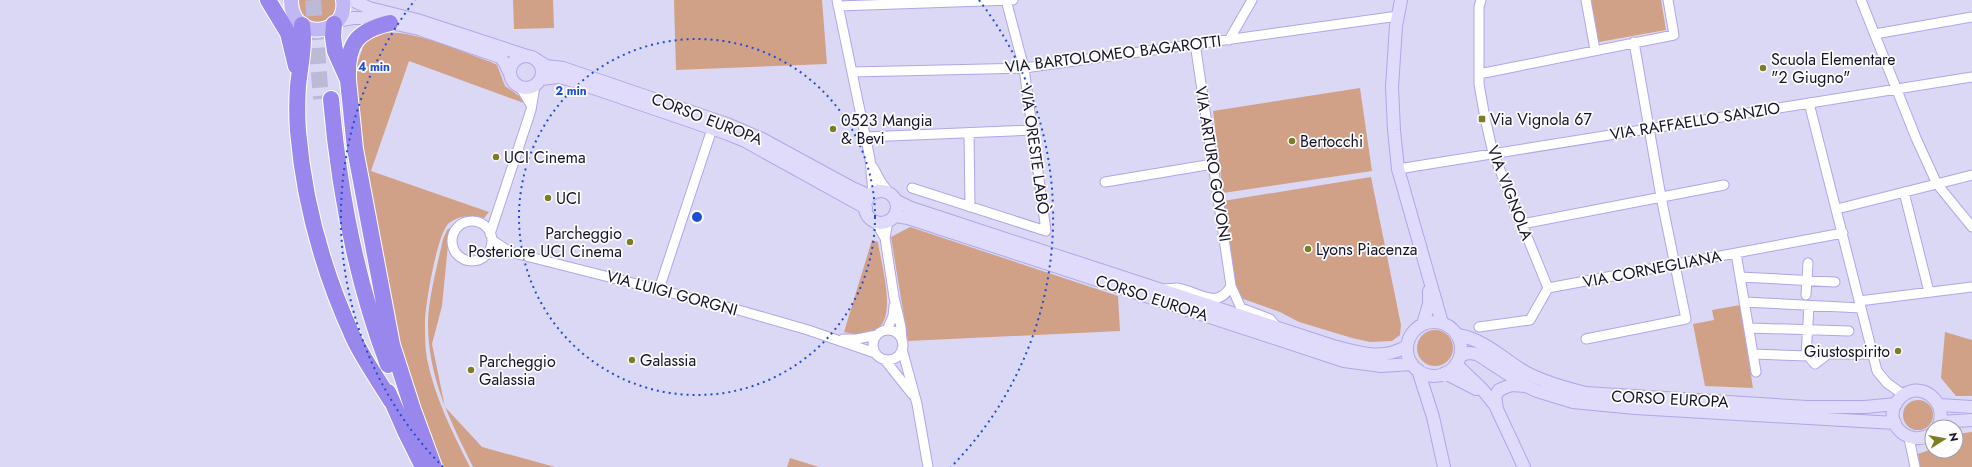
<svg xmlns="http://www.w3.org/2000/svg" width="1972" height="467" font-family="Jost,sans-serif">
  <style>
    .green { fill: #d1a187 }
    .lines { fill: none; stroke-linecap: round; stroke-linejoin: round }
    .highway-tunnel { stroke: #bdbad7; stroke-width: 16; stroke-dasharray: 16 8; stroke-linecap: butt }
    .street-casing { stroke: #afa6ea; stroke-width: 11 }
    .secondary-casing { stroke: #afa6ea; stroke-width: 14 }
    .primary-casing { stroke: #fff; stroke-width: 16 }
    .highway-casing { stroke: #fff; stroke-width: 18 }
    .street { stroke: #fff; stroke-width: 9 }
    .secondary { stroke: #e0dbfa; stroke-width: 12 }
    .primary { stroke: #c2b7f5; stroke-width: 14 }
    .highway { stroke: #9987ee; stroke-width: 16 }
    .ring { fill: none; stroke: #1d4ed8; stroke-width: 2; stroke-dasharray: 2 4 }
    .poi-dot { fill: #7c7d25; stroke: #fdfdfd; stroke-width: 1.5 }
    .labels { text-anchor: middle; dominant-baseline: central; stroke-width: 3.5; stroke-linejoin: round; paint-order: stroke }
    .street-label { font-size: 16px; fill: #16122a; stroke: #fdfdfd }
    .poi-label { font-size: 16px; fill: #16122a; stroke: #fdfdfd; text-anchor: start }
    .centre { fill: #1d4ed8; stroke: #fdfdfd; stroke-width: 2 }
    .ring-label { font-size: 12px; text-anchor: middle; font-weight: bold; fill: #1d4ed8; stroke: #fdfdfd; stroke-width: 3.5; stroke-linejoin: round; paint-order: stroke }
  </style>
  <rect width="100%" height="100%" fill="#dbd8f5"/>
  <path class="green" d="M297 0H336C341 23 309 32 299 13 297 9 298 4 297 0Z
    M513 0H553L554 28 514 29Z
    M674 0H822L827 64 676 70Z
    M1591 0H1661L1666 30 1599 42Z
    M380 33C414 29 459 51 491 62L497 65 505 86 522 98 524 103 409 61 371 171 489 212 484 218C472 215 459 215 449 223 437 233 425 306 425 323 425 335 425 348 427 359 435 398 452 432 470 467H444L428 436 394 339 365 172 355 83 357 64 363 47 367 41Z
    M1360 88 1372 171 1223 193 1213 111Z
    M1371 177 1401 325 1400 335 1392 341 1370 342 1352 338 1299 322 1280 312 1238 297 1223 201Z
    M459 221 452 228 449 235 442 306 432 344 445 407 482 447 555 467H473C450 420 428 378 428 323 428 299 438 263 443 239L447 230Z
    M910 227 1118 296 1120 331 908 341 891 237Z
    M872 240 878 242C883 276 908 349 844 332Z
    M1740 305 1753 388 1705 386 1693 324 1714 320 1712 310Z
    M1417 348a18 18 0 1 1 36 0a18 18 0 1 1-36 0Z
    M1945 332 1972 340V396H1956L1941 378Z
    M1903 415a15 15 0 1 1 30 0a15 15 0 1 1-30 0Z
    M1972 432V467H1920L1918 454 1932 449V451H1956V434Z
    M790 458 819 467H787Z"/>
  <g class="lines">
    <path class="highway-tunnel" d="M313 0 321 99"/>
    <defs>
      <path id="street" d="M837 0 870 159 873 193
        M1481 0 1479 7V84L1485 118 1493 153 1548 288
        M1586 0 1595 50
        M1861 0 1916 138 1937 184 1972 227
        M838 6 1013 0
        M1875 34 1972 17
        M1229 40 1252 0
        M1195 43 1231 286 1241 308 1270 319 1277 327
        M852 72 1024 68 1398 16
        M1479 74 1674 35 1668 0
        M520 87 531 105
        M1809 103 1877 371 1887 383 1904 395
        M969 133 970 207
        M865 137 1033 130
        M873 167 881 182 889 193
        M1398 169 1972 77
        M1105 182 1213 164
        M912 188 1046 231 1024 68 1006 0
        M1904 192 1929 292
        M1837 209 1972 175
        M875 221 885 238 888 221
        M452 241a20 20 0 1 1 40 0a20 20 0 1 1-40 0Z
        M1522 224 1724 185
        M490 234 531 110 535 86
        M885 238 894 297 901 327 902 341
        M492 240 510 252 735 309 808 330 875 353
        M1736 253 1756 372
        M1740 277 1835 282
        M659 289 712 129
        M1164 289C1168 289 1173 288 1177 288 1198 291 1217 311 1231 286
        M1806 295 1808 263
        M1859 301 1972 287
        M1744 302 1861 308
        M1479 327 1530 320 1548 288 1843 233
        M1749 328 1849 331
        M887 330 893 316 894 306
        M873 345a15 15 0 1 1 30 0a15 15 0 1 1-30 0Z
        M843 339H857L877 335
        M1586 339 1686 319 1661 197 1634 42
        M902 349 917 404 928 467
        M1753 354 1808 356 1815 364 1828 354H1872
        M1806 356 1809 306
        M885 360 912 394
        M1909 438 1915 467"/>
      <path id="secondary" d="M352 0 369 8 417 20 527 56
        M1401 0 1396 26 1392 87 1394 130 1398 169 1442 323
        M337 21 353 18H368L419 29 500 57 505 63 510 74
        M510 72a16 16 0 1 1 32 0a16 16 0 1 1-32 0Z
        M537 60 546 66 563 68 727 124 762 139 852 188 870 196
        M541 79 559 77 567 79 728 134 745 141 866 208
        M865 207a16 16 0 1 1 32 0a16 16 0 1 1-32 0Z
        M897 201 911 208 1333 346C1359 353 1383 361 1407 346
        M895 216 908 218 1344 361 1381 366 1412 364
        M1407 349a27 27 0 1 1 54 0a27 27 0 1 1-54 0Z
        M1423 324 1429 304V291
        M1458 335C1485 340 1502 358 1525 372 1544 382 1565 388 1586 393L1807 407H1865L1896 404
        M1461 355 1469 353 1477 354 1526 386 1537 391 1573 402 1635 408 1895 423
        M1456 364 1482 389 1495 405 1524 467
        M1418 370 1433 417 1444 467
        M1445 373 1476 389
        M1940 405 1972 407
        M1497 409 1495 397 1499 390 1511 385 1526 386
        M1941 422 1972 420
        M1932 434C1907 449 1880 420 1899 399 1919 377 1950 402 1938 427"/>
      <path id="primary" d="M291 0C291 43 349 36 343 0"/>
      <path id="highway" d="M268 0 288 33 296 66
        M334 24 333 37 335 51 348 80 355 149 392 345 413 410 434 467
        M302 25C305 45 300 66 298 86 297 101 297 117 298 131 304 202 324 274 354 339 364 360 379 381 391 401
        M348 78C347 44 356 31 390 23
        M331 99C339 191 355 278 388 365
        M388 392 406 433 423 467"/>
    </defs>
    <use href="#street" class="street-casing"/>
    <use href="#secondary" class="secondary-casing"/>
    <use href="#primary" class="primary-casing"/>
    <use href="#highway" class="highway-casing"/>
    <use href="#street" class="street"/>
    <use href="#secondary" class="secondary"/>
    <use href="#primary" class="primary"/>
    <use href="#highway" class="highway"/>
  </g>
  <g class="ring">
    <circle cx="697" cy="217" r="178"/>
    <path d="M443 467A356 356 0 0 1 415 0M979 0A356 356 0 0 1 951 467"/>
  </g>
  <g class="poi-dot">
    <circle cx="1763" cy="68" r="4"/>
    <rect x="1478" y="115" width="8" height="8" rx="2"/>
    <circle cx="833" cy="129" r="4"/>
    <circle cx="1292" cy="141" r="4"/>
    <circle cx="496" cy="157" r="4"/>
    <circle cx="548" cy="198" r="4"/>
    <circle cx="630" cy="242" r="4"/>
    <circle cx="1308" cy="249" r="4"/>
    <circle cx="1898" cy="351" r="4"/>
    <circle cx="632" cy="360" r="4"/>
    <circle cx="471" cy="370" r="4"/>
  </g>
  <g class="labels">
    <g class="street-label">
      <text transform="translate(1113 54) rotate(-7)">VIA BARTOLOMEO BAGAROTTI</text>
      <text transform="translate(707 119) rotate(21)">CORSO EUROPA</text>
      <text transform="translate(1695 121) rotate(-9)">VIA RAFFAELLO SANZIO</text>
      <text transform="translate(1035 150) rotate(82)">VIA ORESTE LABÒ</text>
      <text transform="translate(1213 164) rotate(81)">VIA ARTURO GOVONI</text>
      <text transform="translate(1510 193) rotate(69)">VIA VIGNOLA</text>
      <text transform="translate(1652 269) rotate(-11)">VIA CORNEGLIANA</text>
      <text transform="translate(672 293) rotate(15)">VIA LUIGI GORGNI</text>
      <text transform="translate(1152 298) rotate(18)">CORSO EUROPA</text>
      <text transform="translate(1670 399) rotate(3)">CORSO EUROPA</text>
    </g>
    <g class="poi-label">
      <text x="1771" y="59">Scuola Elementare<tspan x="1771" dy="18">"2 Giugno"</tspan></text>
      <text x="1490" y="119">Via Vignola 67</text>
      <text x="841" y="120">0523 Mangia<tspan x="841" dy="18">&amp; Bevi</tspan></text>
      <text x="1300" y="141">Bertocchi</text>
      <text x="504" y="157">UCI Cinema</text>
      <text x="556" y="198">UCI</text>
      <text x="622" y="233" text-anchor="end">Parcheggio<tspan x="622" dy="18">Posteriore UCI Cinema</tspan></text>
      <text x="1316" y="249">Lyons Piacenza</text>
      <text x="1890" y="351" text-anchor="end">Giustospirito</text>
      <text x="640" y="360">Galassia</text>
      <text x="479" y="361">Parcheggio<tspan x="479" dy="18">Galassia</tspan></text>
    </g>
  </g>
  <circle cx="697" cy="217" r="6" class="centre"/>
  <g class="ring-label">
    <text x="374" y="71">4 min</text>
    <text x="571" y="95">2 min</text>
  </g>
  <g transform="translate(1944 439) rotate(79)"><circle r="19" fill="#fdfdfd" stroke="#a19fa9"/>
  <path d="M0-3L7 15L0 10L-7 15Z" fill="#7c7d25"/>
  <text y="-6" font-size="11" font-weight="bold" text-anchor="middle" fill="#16122a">N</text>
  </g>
</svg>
